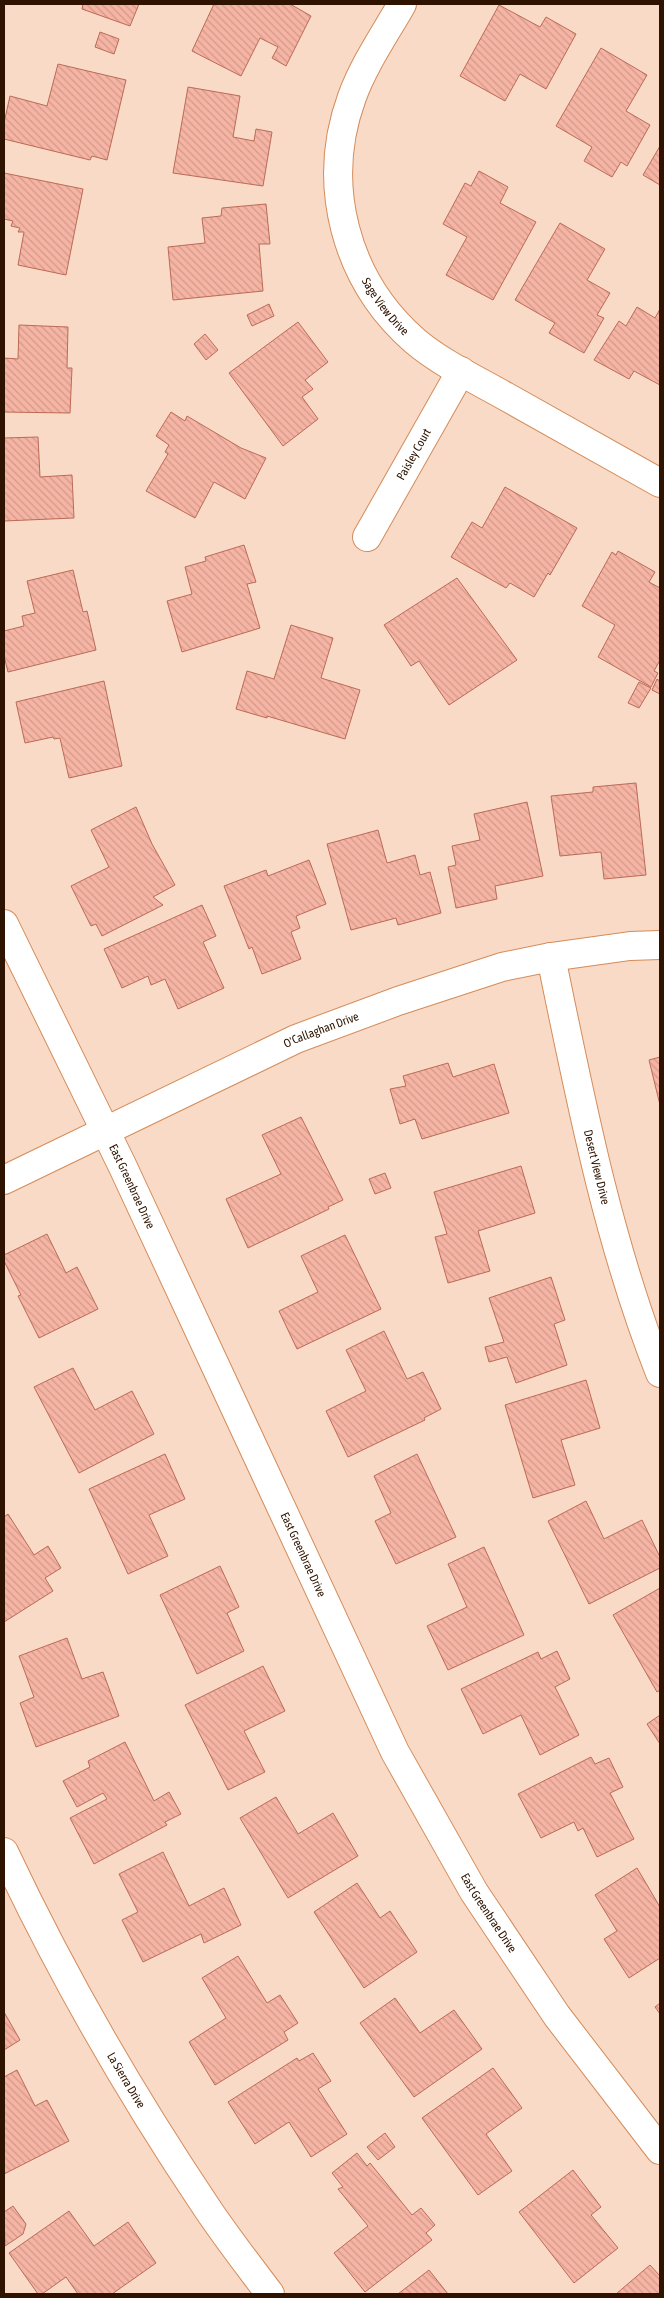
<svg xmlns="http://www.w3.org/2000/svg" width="664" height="2298" font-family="'Asap Condensed',sans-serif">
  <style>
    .building { fill: url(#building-back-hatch); stroke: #bc6a56 }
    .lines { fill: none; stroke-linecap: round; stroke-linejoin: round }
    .minor-casing { stroke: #d48c5a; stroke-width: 30 }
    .minor { stroke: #fff; stroke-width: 28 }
    .labels { text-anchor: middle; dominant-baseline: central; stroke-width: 4; stroke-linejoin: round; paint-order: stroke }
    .street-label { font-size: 12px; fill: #2e1300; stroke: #f9dac6 }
  </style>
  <defs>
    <pattern id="building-back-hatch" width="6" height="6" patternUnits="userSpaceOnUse" patternTransform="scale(1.25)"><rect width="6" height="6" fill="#f5b4a4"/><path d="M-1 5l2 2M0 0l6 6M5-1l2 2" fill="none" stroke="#d29a8b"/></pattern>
  </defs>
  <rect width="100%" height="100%" fill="#f9dac6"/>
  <path class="building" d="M83 4H139L130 26 82 9Z
    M214 4H290L311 16 286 66 272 58 278 47 260 38 241 76 192 51Z
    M499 5 540 27 546 17 576 34 546 89 520 74 505 101 460 76Z
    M100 32 119 39 114 54 95 47Z
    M601 48 647 75 626 111 650 125 627 166 621 162 612 177 584 161 592 147 556 126Z
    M58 64 126 80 107 160 92 156 90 160 4 139V123L10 96 47 106Z
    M188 87 240 96 233 137 254 141 256 129 272 132 263 186 173 173Z
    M660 146V185L643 175Z
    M479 171 508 187 500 203 536 222 493 300 446 275 467 237 443 224 465 183 471 186Z
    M4 173 83 189 66 275 18 265 24 232H18L20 228 11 226 13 221 4 219Z
    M266 204 270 244H259L263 291 173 300 168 247 205 243 202 218 221 216 222 208Z
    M560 223 605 249 587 280 610 293 597 315 604 318 584 353 549 333 555 323 515 300Z
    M269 304 274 316 252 326 247 315Z
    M637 307 655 318 660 309V385L634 371 629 379 594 360 619 321 626 326Z
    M298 322 328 362 305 380 313 389 302 397 318 419 283 446 229 373Z
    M19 325 68 327 67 368H72L70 413 4 412V358L18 359Z
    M205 334 218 350 206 360 194 344Z
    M171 412 185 421 187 416 241 448 266 458 245 499 214 482 195 518 146 491 168 454 165 452 169 445 156 436Z
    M38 437 40 477 72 475 74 518 4 521V438Z
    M505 487 577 528 550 575 548 573 534 597 510 583 506 588 451 557 472 522 482 528Z
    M244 545 256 582 247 584 260 628 182 652 167 601 192 594 185 567 206 561 205 557Z
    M618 551 655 572 649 582 660 588V660L654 671 658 673 651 687 598 657 615 625 582 606 612 552 616 555Z
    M73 570 83 612 87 611 96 650 8 672 4 656V631L24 626 22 616 35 613 27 581Z
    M457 578 517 660 449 705 419 661 411 666 384 625Z
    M291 625 333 638 321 678 360 690 345 739 267 716V718L236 709 247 671 274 679Z
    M657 679 660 681V694L652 690Z
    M104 681 122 766 69 778 60 738 54 739 53 737 25 743 16 702Z
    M639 682 651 688 639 708 628 703Z
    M636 783 646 875 604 879 601 852 560 856 551 796 593 792V787Z
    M527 802 543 876 495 886 497 899 456 908 448 867 456 865 452 846 480 840 474 814Z
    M136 807 152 844 175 885 153 897 163 905 102 936 96 924 91 926 71 886 109 867 91 830Z
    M378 830 387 863 415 855 420 875 430 872 441 913 398 925 396 918 351 930 327 844Z
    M309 860 326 904 296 916 300 928 291 932 301 959 262 974 252 947 249 949 224 886 266 870 268 876Z
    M202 905 216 936 203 942 224 988 178 1009 165 979 151 985 148 976 122 988 104 949Z
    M660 1057V1105L649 1060Z
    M448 1063 453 1077 494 1064 509 1113 422 1139 415 1119 400 1124 390 1089 406 1086 403 1076Z
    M301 1117 343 1200 328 1207 329 1209 248 1248 226 1199 281 1174 262 1135Z
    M521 1166 535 1213 478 1231 490 1271 448 1283 435 1237 447 1234 434 1192Z
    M385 1173 391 1188 375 1194 369 1179Z
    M47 1234 66 1273 77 1267 98 1309 39 1338 18 1296 21 1295 4 1261V1255Z
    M345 1235 381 1309 297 1349 279 1311 318 1292 301 1256Z
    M551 1277 565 1320 554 1324 567 1365 516 1383 507 1357 489 1362 485 1347 504 1342 489 1298Z
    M384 1331 407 1379 423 1372 441 1409 424 1418 425 1420 348 1457 326 1411 366 1391 346 1350Z
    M73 1368 95 1410 132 1391 154 1434 79 1473 34 1387Z
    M586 1380 600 1428 561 1440 575 1485 533 1498 505 1405Z
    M165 1454 185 1499 149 1515 168 1556 128 1574 89 1489Z
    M417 1454 456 1537 396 1564 375 1521 391 1513 374 1476Z
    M586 1501 604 1539 642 1520 660 1557V1568L589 1604 548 1521Z
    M8 1514 34 1555 48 1546 61 1568 45 1578 53 1591 4 1622V1517Z
    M484 1547 524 1635 448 1670 427 1626 467 1607 448 1564Z
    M220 1566 239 1607 227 1613 244 1651 197 1674 160 1595Z
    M660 1588V1690L657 1692 613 1615Z
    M67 1638 82 1679 103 1672 119 1716 36 1747 20 1703 34 1697 19 1656Z
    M557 1651 570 1679 555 1687 579 1735 540 1755 521 1715 483 1734 461 1689 538 1652 541 1659Z
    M263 1666 285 1711 244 1731 265 1772 228 1790 185 1705Z
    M660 1715V1744L647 1724Z
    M125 1742 154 1801 169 1792 181 1814 165 1822 167 1825 94 1864 70 1818 107 1799 103 1793 77 1807 63 1781 90 1767 88 1761Z
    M591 1757 595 1764 609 1758 623 1787 610 1793 634 1839 597 1857 583 1828 578 1831 574 1822 541 1838 518 1794Z
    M276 1797 298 1834 333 1813 358 1856 288 1898 240 1818Z
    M163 1852 189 1906 224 1888 241 1925 204 1943 201 1934 143 1962 122 1920 138 1912 119 1874Z
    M637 1868 660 1907V1958L629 1978 604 1939 617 1931 595 1895Z
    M357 1883 380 1918 390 1911 417 1952 364 1988 314 1912Z
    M238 1956 267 2003 280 1995 298 2023 284 2032 288 2040 215 2085 189 2042 226 2018 202 1978Z
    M395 1998 420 2033 454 2010 482 2049 414 2097 360 2023Z
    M660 2003V2014L655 2007Z
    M4 2012 20 2040 4 2050Z
    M313 2053 331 2081 318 2089 347 2134 311 2157 289 2122 255 2144 228 2102 297 2058 299 2061Z
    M493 2068 522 2108 486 2134 512 2171 478 2195 422 2118Z
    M17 2070 35 2106 47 2100 69 2141 4 2174V2077Z
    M385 2133 395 2147 378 2160 367 2147Z
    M357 2153 367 2166 370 2163 412 2215 421 2208 435 2225 426 2233 432 2240 365 2292 334 2253 368 2226 338 2189 343 2187 332 2173Z
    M573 2170 601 2207 591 2215 618 2248 574 2283 519 2212Z
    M13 2206 26 2224 23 2234 5 2246 4 2212Z
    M69 2211 94 2246 128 2222 156 2263 112 2294H78L66 2277 42 2294H38L9 2253Z
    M650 2265 660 2276V2294H616Z
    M429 2270 448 2294H398Z"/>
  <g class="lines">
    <defs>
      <g id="minor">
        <path id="s1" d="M402 4C385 34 364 64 352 97 320 184 345 280 415 341 441 363 475 379 505 396 557 425 609 454 660 483"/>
        <path id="s2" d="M367 537 461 371"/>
        <path id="s3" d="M4 924 122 1165 395 1752 474 1892 557 2016 660 2150"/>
        <path id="s4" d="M551 957C580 1097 607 1239 660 1373"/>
        <path id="s5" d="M4 1180 296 1039 398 1001 502 967 551 957 630 946 660 945"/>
        <path id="s6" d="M4 1852C62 1975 131 2095 207 2208 227 2238 249 2266 270 2294"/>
      </g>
    </defs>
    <use href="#minor" class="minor-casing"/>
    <use href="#minor" class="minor"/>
  </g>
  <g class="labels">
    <g class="street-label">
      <text stroke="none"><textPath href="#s1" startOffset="328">Sage View Drive</textPath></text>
      <text stroke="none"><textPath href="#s2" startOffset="95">Paisley Court</textPath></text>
      <text stroke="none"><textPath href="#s5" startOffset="351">O'Callaghan Drive</textPath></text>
      <text stroke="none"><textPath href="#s4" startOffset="215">Desert View Drive</textPath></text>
      <text stroke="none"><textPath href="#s3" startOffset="292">East Greenbrae Drive</textPath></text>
      <text stroke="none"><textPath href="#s3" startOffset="698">East Greenbrae Drive</textPath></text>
      <text stroke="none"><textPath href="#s3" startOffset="1102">East Greenbrae Drive</textPath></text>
      <text stroke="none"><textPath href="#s6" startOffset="259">La Sierra Drive</textPath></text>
    </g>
  </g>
  <rect width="664" height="2298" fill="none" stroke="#2e1300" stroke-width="10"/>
</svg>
